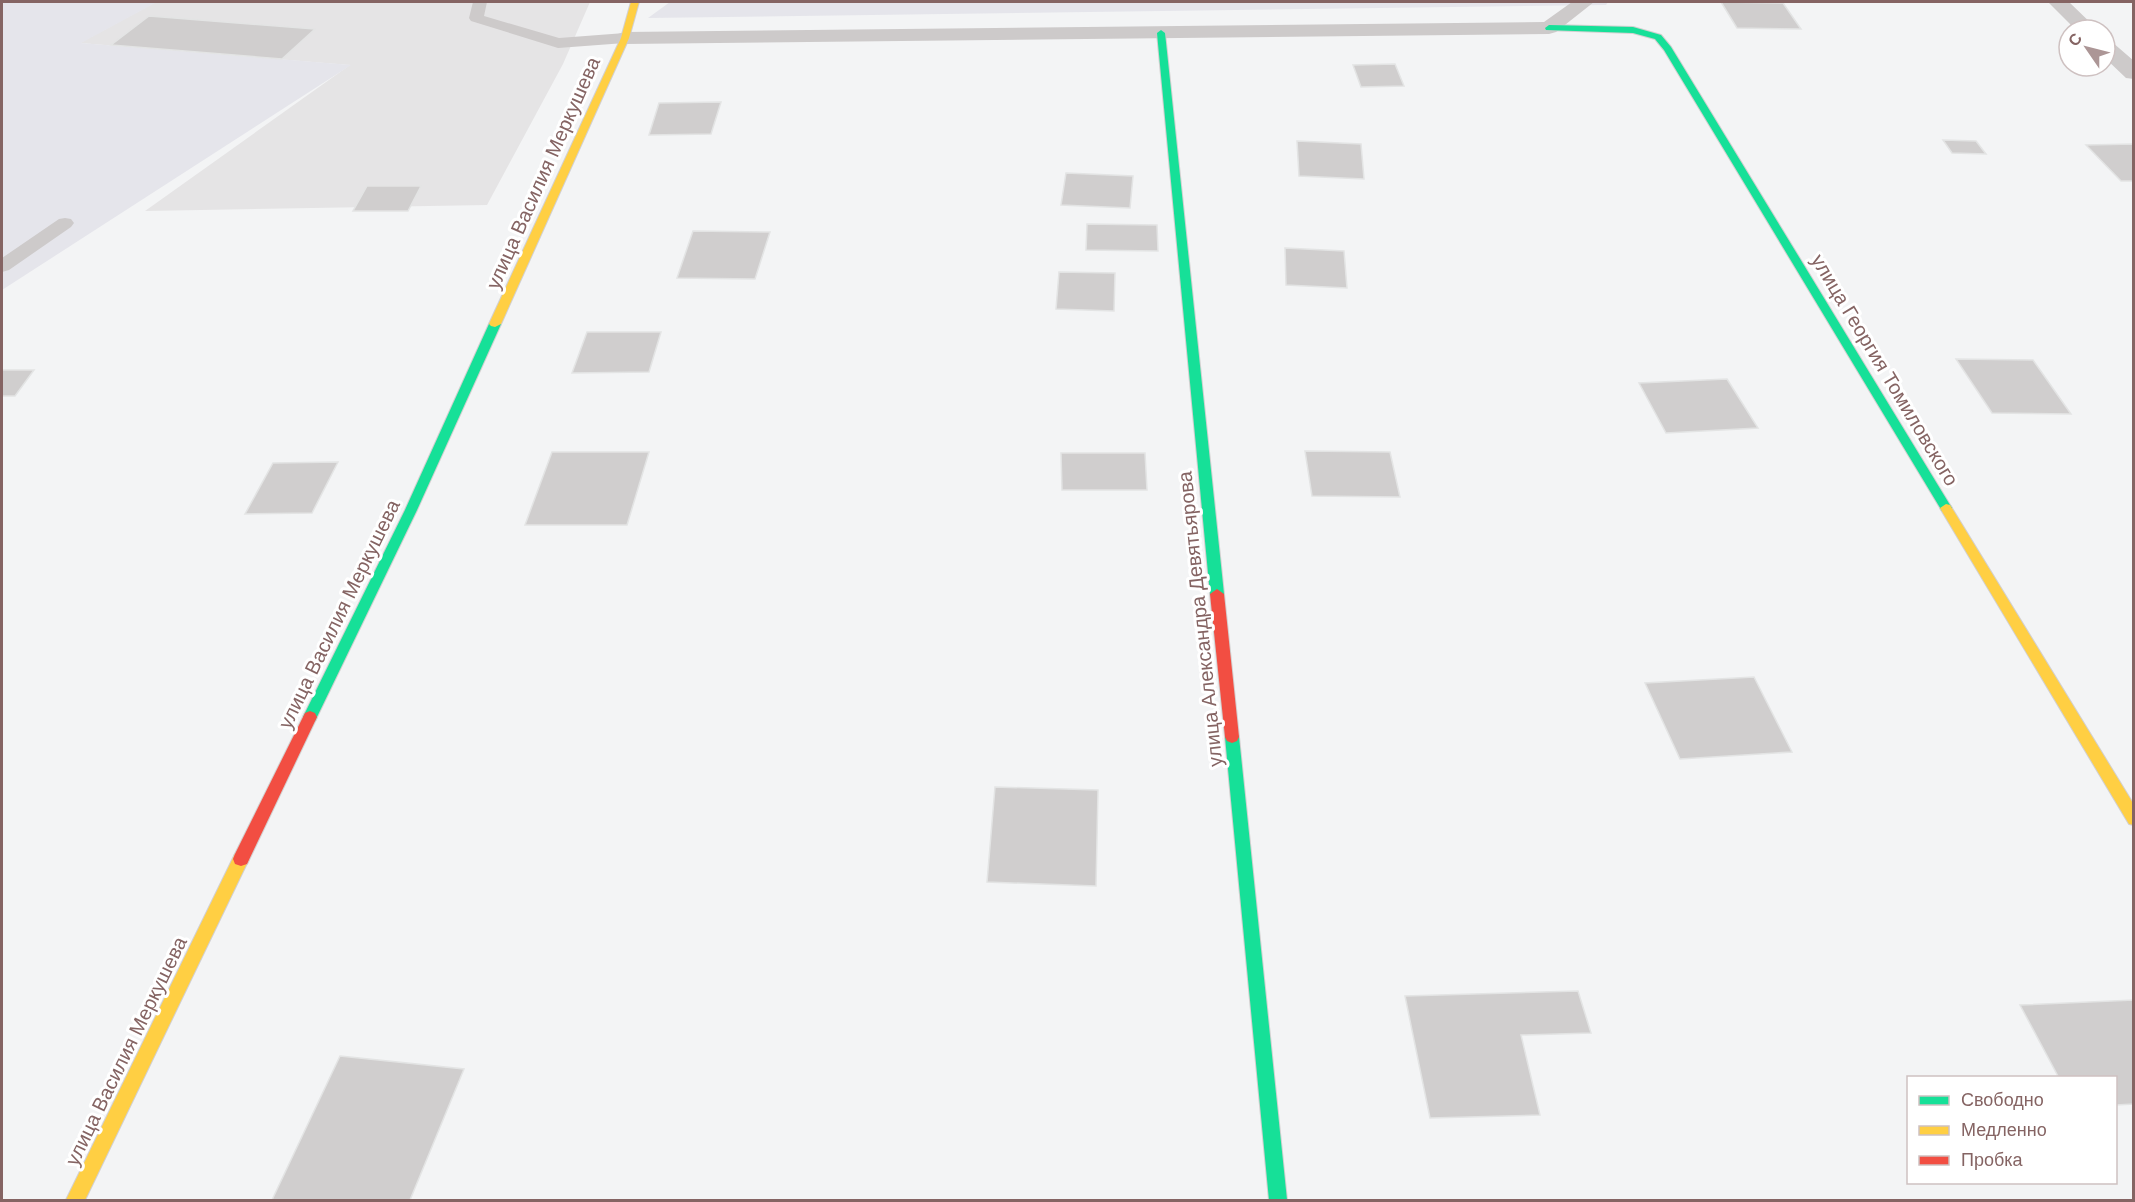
<svg xmlns="http://www.w3.org/2000/svg" width="2135" height="1202" font-family="'DM Sans',sans-serif">
  <style>
    .built { fill: #e5e4e5 }
    .green { fill: #e5e5eb }
    .building { fill: #d0cece; stroke: #e3e4e4; stroke-width: 1.5 }
    .lines { fill: none; stroke-linecap: round; stroke-linejoin: round }
    .fast-casing { stroke: #d2d0d0; stroke-width: 2 }
    .slow-casing { stroke: #d2d0d0; stroke-width: 2 }
    .jam-casing { stroke: #d2d0d0; stroke-width: 2 }
    .lane { fill: #cdcaca; fill-rule: evenodd }
    .street { fill: #cdcaca; fill-rule: evenodd }
    .fast { fill: #16e098; fill-rule: evenodd }
    .slow { fill: #ffcf43; fill-rule: evenodd }
    .jam { fill: #f24e42; fill-rule: evenodd }
    .labels { text-anchor: middle; dominant-baseline: central; stroke-width: 6; stroke-linejoin: round; paint-order: stroke }
    .street-label { font-size: 20px; fill: #856463; stroke: #fff }
  </style>
  <rect width="100%" height="100%" fill="#f3f4f5"/>
  <path class="built" d="M156 2H590L563 64 487 205 145 211 350 65 80 43Z"/>
  <path class="green" d="M2 2H157L81 43 351 65 2 290Z
    M670 2H1608L1606 5 648 18Z"/>
  <path class="building" d="M1721 2 1783 3 1801 29 1737 28Z
    M149 16 315 29 282 59 111 45Z
    M1395 64 1404 86 1361 87 1353 65Z
    M721 102 711 134 649 135 659 103Z
    M1943 140 1976 141 1986 154 1952 153Z
    M1297 141 1361 144 1364 179 1299 176Z
    M2134 144V181H2121L2086 145Z
    M1066 173 1133 176 1130 208 1061 205Z
    M367 186H421L408 211H353Z
    M1087 224 1157 225 1158 251 1086 250Z
    M693 231 770 232 755 279 677 278Z
    M1285 248 1344 251 1347 288 1286 285Z
    M1059 272 1115 273 1114 311 1056 309Z
    M587 332H661L649 372 572 373Z
    M1956 359 2033 360 2071 414 1992 413Z
    M2 370H34L15 396H2Z
    M1727 379 1758 428 1666 433 1639 383Z
    M1305 451 1390 452 1400 497 1312 496Z
    M552 452H649L627 525H525Z
    M1061 453H1145L1147 490H1062Z
    M338 462 312 513 245 514 273 463Z
    M1754 677 1792 752 1680 759 1645 683Z
    M995 787 1098 790 1096 886 987 882Z
    M1578 991 1591 1033 1521 1035 1540 1115 1430 1118 1405 996Z
    M2134 1000V1104L2116 1105V1078H2059L2020 1005Z
    M340 1056 464 1069 410 1200H272Z"/>
  <g class="lines">
    <defs>
      <path id="fast" d="M1549 25 1633 27 1661 35 1671 47 1950 505 1952 508 1950 511H1942L1664 50 1655 39 1633 33 1546 30 1545 28Z
        M1161 30 1165 33 1224 594 1217 599 1210 594 1157 33Z
        M495 321 501 324 417 510 315 721 310 723 305 721 303 717 405 510 489 324Z
        M1232 731 1237 733 1239 737 1287 1200H1269L1225 737 1227 733Z"/>
      <path id="slow" d="M631 2H639L629 38 501 324 495 327 491 326 489 324 621 38Z
        M1946 504 1950 505 2134 805V825L2129 824 1940 508Z
        M241 852 247 854 249 859 85 1200H66L235 854Z"/>
      <path id="jam" d="M1217 589 1224 594 1239 737 1237 741 1232 743 1227 741 1225 737 1210 594Z
        M310 711 315 713 317 717 247 864 241 866 235 864 233 859 235 854 305 713Z"/>
    </defs>
    <use href="#fast" class="fast-casing"/>
    <use href="#slow" class="slow-casing"/>
    <use href="#jam" class="jam-casing"/>
    <path class="lane" d="M473 2H487L484 16 559 38 625 33 633 38 625 43 558 48 471 21 469 18Z
      M65 218 71 219 74 223 71 227 9 270 2 272V258L59 219Z"/>
    <path class="street" d="M1572 2H1594L1556 32 1549 34 625 44 618 42 615 38 618 34 625 32 1544 22Z
      M2048 2H2069L2098 30H2076Z
      M2105 40 2112 42 2134 61V79L2126 78 2105 58Z"/>
    <use href="#fast" class="fast"/>
    <use href="#slow" class="slow"/>
    <use href="#jam" class="jam"/>
  </g>
  <g class="labels">
    <g class="street-label">
      <text transform="translate(543 173) rotate(-66)">улица Василия Меркушева</text>
      <text transform="translate(1885 370) rotate(59)">улица Георгия Томиловского</text>
      <text transform="translate(339 614) rotate(-64)">улица Василия Меркушева</text>
      <text transform="translate(1200 619) rotate(-96)">улица Александра Девятьярова</text>
      <text transform="translate(126 1051) rotate(-64)">улица Василия Меркушева</text>
    </g>
  </g>
  <rect width="2135" height="1202" fill="none" stroke="#856463" stroke-width="6"/>
  <rect x="1907" y="1076" width="210" height="108" fill="#ffffff" stroke="#cec1c1" stroke-width="1.5"/>
  <rect x="1919" y="1096" width="30" height="9" fill="#16e098" stroke="#cec1c1" stroke-width="1.5"/>
  <text x="1961" y="1106" font-size="18" fill="#856463">Свободно</text>
  <rect x="1919" y="1126" width="30" height="9" fill="#ffcf43" stroke="#cec1c1" stroke-width="1.5"/>
  <text x="1961" y="1136" font-size="18" fill="#856463">Медленно</text>
  <rect x="1919" y="1156" width="30" height="9" fill="#f24e42" stroke="#cec1c1" stroke-width="1.5"/>
  <text x="1961" y="1166" font-size="18" fill="#856463">Пробка</text>
  <g transform="translate(2087 48) rotate(305)"><circle r="28" fill="#ffffff" stroke="#cec1c1" stroke-width="1.5"/>
  <path d="M0-4.5L10 22L0 15L-10 22Z" fill="#ac9696"/>
  <text y="-9" font-size="16" font-weight="bold" text-anchor="middle" fill="#856463">С</text>
  </g>
</svg>
